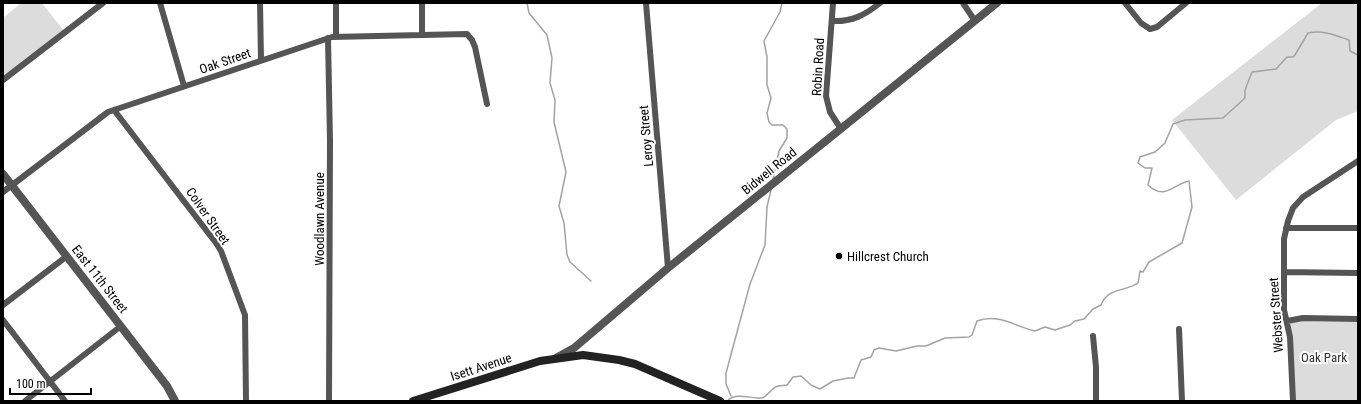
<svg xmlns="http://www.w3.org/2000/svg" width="1361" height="404" font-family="'Roboto Condensed',sans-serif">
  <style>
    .green { fill: #dcdcdc }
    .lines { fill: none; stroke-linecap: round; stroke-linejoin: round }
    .stream { stroke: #a3a3a3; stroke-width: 1.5 }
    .minor { stroke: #555; stroke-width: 6 }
    .tertiary { stroke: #555; stroke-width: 8 }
    .secondary { stroke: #222; stroke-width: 8 }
    .poi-dot { fill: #000; stroke: #fff; stroke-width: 1.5 }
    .labels { text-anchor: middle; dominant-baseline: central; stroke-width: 4; stroke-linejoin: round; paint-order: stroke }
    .street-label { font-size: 13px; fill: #000; stroke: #fff }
    .poi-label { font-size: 13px; fill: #000; stroke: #fff; text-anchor: start }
    .park-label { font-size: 13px; fill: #333; stroke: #fff }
  </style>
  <rect width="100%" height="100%" fill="#fff"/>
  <path class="green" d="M21 3H42L65 32 3 80V18Z
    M1322 3H1358V111L1336 120 1236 200 1172 120Z
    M1358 320V401H1291L1287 321Z"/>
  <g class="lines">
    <path class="stream" d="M527 3 529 13 547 35 552 58 550 83 555 100 554 122 566 172 559 206 564 223 567 255 570 262 591 281
      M773 180 779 151 787 138V129L783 125H772L769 122 767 113 771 98 767 85V57L764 41 780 12 782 3
      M731 396 726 384V373L750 284 765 245 767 207 771 190
      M727 401C735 393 746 397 757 398 767 400 770 388 778 386 781 385 784 386 787 385L793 377 801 376 811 385 820 389 833 381 848 378H854L861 360 871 357 874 350 879 348 896 351 917 346H926L945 338 969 337 972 335 977 321C998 313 1014 326 1035 331L1045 327 1055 330 1070 325 1075 321 1084 319 1093 309 1101 305C1108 287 1125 292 1138 283L1140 271 1143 272 1149 262 1182 243 1192 207 1189 181C1173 184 1165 201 1148 185L1152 168H1145L1138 163 1140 157 1155 152 1165 143 1173 124 1185 120 1223 118 1245 98V90L1252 72 1276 69 1287 57H1293L1295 55 1308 33C1323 30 1335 35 1349 40L1350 51 1358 55"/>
    <path class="minor" d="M160 3 184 86
      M260 3 261 60
      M336 3V36
      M646 3 668 268
      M833 3 826 96 830 112 841 129
      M963 3 975 21
      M1125 3 1141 23 1150 29 1157 27 1186 3
      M832 21C852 22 865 15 880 3
      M422 34V3
      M328 38 330 141 329 401
      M3 80 103 3
      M114 110 216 243 221 251 245 315 246 401
      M3 192 108 112 114 110 332 37 467 34 472 40 475 47 487 104
      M1286 228H1358
      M1284 272 1358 273
      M3 305 67 256
      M3 320 65 401
      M1287 321 1303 318 1358 319
      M1179 329 1182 401
      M1093 336 1096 367V401
      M25 401 121 326
      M1293 401 1290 337 1284 310V239L1288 221 1293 208 1303 197 1358 161"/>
    <path class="tertiary" d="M3 174 167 386 175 401
      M556 358 574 348 668 268 997 3"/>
    <path class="secondary" d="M413 401 540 361 583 355 619 360 635 364 720 401"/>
  </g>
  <circle class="poi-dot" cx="839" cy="256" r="4"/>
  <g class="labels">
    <g class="street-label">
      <text transform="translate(225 61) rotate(-19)">Oak Street</text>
      <text transform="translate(818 67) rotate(-87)">Robin Road</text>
      <text transform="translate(646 136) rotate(-95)">Leroy Street</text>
      <text transform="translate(769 171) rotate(-39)">Bidwell Road</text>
      <text transform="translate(208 216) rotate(55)">Colver Street</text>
      <text transform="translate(319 219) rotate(-90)">Woodlawn Avenue</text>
      <text transform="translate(100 279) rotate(52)">East 11th Street</text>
      <text transform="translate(1276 315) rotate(-94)">Webster Street</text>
      <text transform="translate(481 367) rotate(-18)">Isett Avenue</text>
    </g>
    <g class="poi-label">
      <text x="847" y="256">Hillcrest Church</text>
    </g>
    <g class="park-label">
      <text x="1324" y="357">Oak Park</text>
    </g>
  </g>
  <rect width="1361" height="404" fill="none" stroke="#000000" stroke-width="8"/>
  <path d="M10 388v6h81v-6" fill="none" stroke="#000000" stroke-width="2"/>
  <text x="16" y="388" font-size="12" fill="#000000" stroke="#ffffff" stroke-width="3" paint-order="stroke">100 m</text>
</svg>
